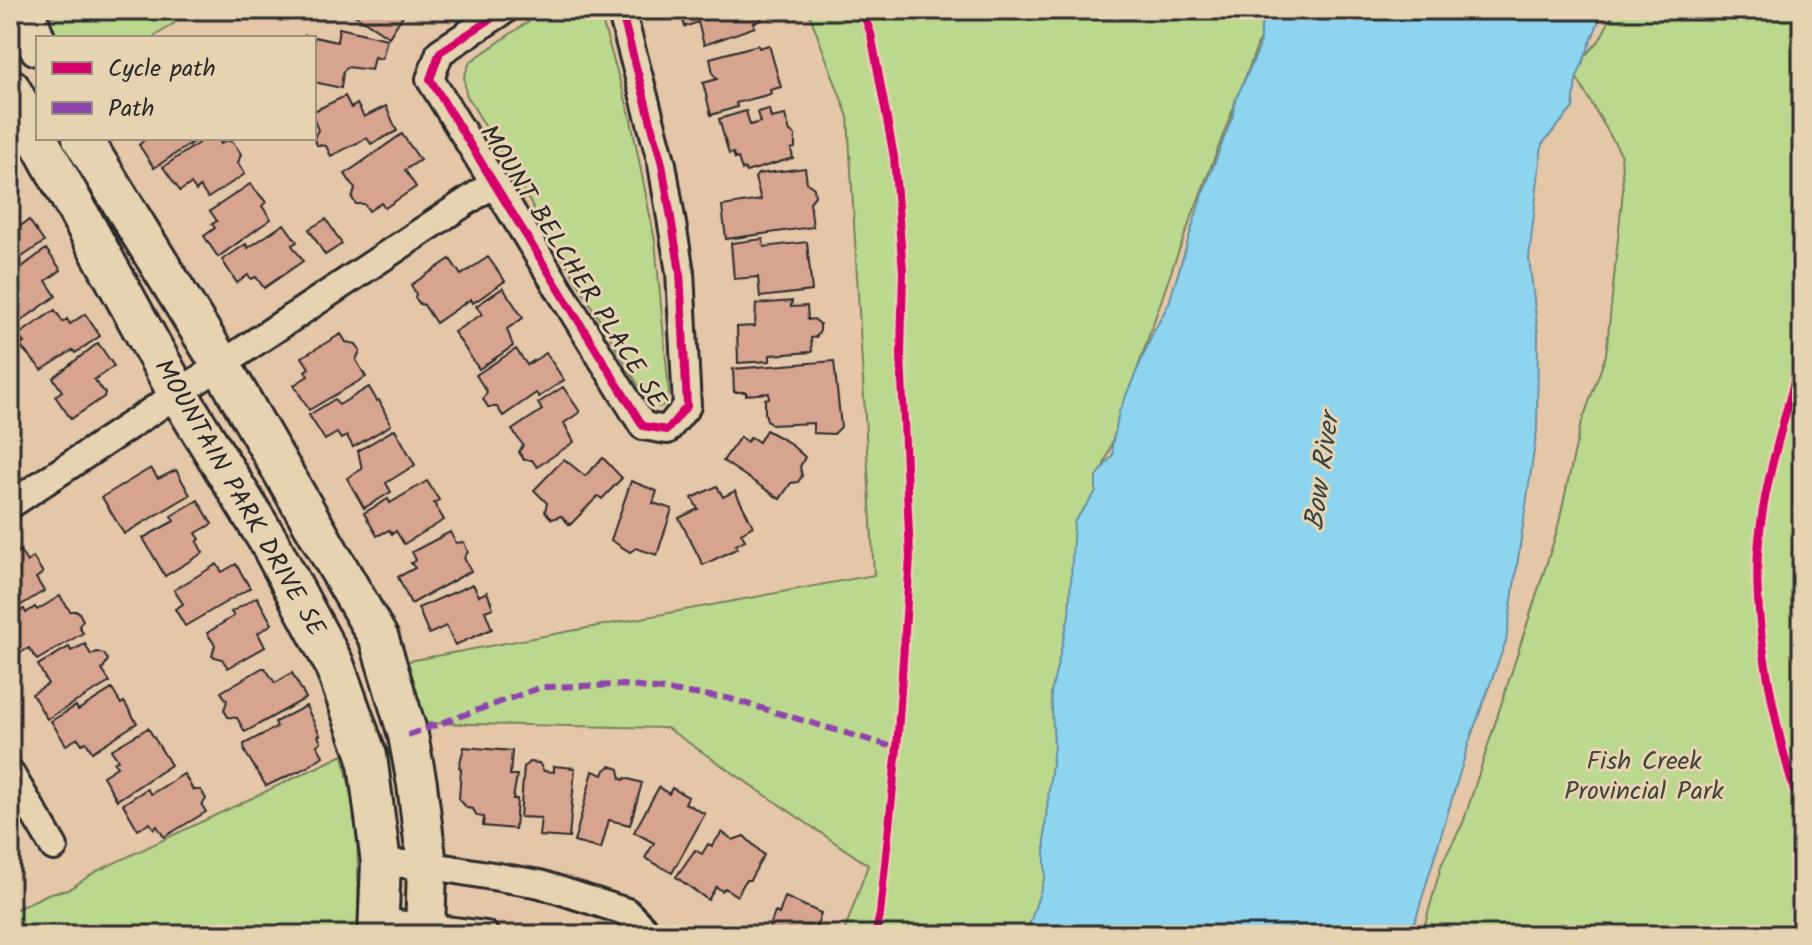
<svg xmlns="http://www.w3.org/2000/svg" width="1812" height="945" font-family="Kalam,sans-serif">
  <style>
    .green { fill: #bcd78e; stroke: #74815c; stroke-width: 2 }
    .water { fill: #8ed4ef; stroke: #6690a1; stroke-width: 2 }
    .building { fill: #d7a48f; stroke: #2b2b2b; stroke-width: 2 }
    .lines { fill: none; stroke-linecap: round; stroke-linejoin: round }
    .street-casing { stroke: #2b2b2b; stroke-width: 32 }
    .secondary-casing { stroke: #2b2b2b; stroke-width: 44 }
    .street { stroke: #e6d3b1; stroke-width: 26 }
    .secondary { stroke: #e6d3b1; stroke-width: 38 }
    .quiet { stroke: #8e44ad; stroke-width: 6; stroke-dasharray: 12 6; stroke-linecap: butt }
    .cycleway-casing { stroke: #e6d3b1; stroke-width: 13 }
    .cycleway { stroke: #d6006c; stroke-width: 8 }
    .labels { text-anchor: middle; dominant-baseline: central; stroke-width: 6; stroke-linejoin: round; paint-order: stroke }
    .street-label { font-size: 26px; fill: #2b2b2b; stroke: #e6d3b1 }
    .park-label { font-size: 26px; fill: #41453a; stroke: #e6d3b1 }
    .water-label { font-size: 28px; font-style: italic; fill: #3a4448; stroke: #e6d3b1 }
  </style>
  <rect width="100%" height="100%" fill="#e4c6a8"/>
  <filter id="ink" filterUnits="userSpaceOnUse"><feTurbulence type="fractalNoise" baseFrequency=".0125" numOctaves="2"/><feDisplacementMap in="SourceGraphic" scale="16" xChannelSelector="R" yChannelSelector="G"/><feConvolveMatrix kernelMatrix="1 2 1 2 8 2 1 2 1" color-interpolation-filters="sRGB"/></filter>
  <g filter="url(#ink)">
    <path class="green" d="M63 10H194L152 38H55L48 20Z
      M545 10H594L602 21 630 115 655 241 669 392 666 403 660 407 650 405 466 94 464 77 470 62Z
      M808 10H1271L1176 258 1103 468 1079 575 1044 893 1029 935H843L868 865 667 728 422 723 403 662 874 575 848 117Z
      M1615 10H1802V935H1422L1442 863 1463 823 1557 531 1580 427 1606 355 1623 190 1621 154 1572 70 1599 41Z
      M343 755 357 822 359 935H10V912L50 893 68 890 97 871Z"/>
    <path class="water" d="M1263 10H1603L1576 80 1573 108 1542 144 1529 258 1538 334 1537 430 1506 641 1470 739 1411 935H1026L1045 877V826L1054 745 1051 693 1069 615 1074 522 1096 492V478L1113 454 1112 445 1119 412 1153 333 1169 303 1201 198 1233 115 1235 101 1259 48Z"/>
    <path class="building" d="M351 10H402L405 12 389 37 350 12Z
      M680 10H758L762 20 753 23 755 27 704 45 698 22 685 27Z
      M339 28 387 39 382 59 374 57 371 70 347 67 343 72 341 88 314 82V38H304L305 35 337 42Z
      M758 45 759 48 769 45 781 87 770 90 771 94 736 103 737 107 711 115 703 83 717 79 713 74 710 58Z
      M345 96 351 108 357 104 364 117 386 106 397 131 371 144 367 138 331 156 326 146 317 145 314 138 318 130 314 120V111Z
      M769 109 771 118 785 115 790 132 795 135V148L791 149 793 158 746 172 745 169 742 170 738 158 735 159 733 153 729 154 719 119 746 111 750 125 760 122 757 112Z
      M402 134 420 160 405 170 416 187 385 208 381 203 369 211 364 204H356L352 198 355 189 345 174Z
      M146 138H199L154 168 139 145Z
      M206 138H218L221 144 226 140 233 142 241 154 238 163 245 174 208 198 200 187 196 191 191 184 180 191 163 167Z
      M805 168 807 183 814 188 815 196 810 202 813 227 726 239 722 206 761 200 755 178 758 174Z
      M250 184 266 202 262 206 271 219 218 257 204 236 215 228 212 224 217 221 210 211Z
      M326 219 342 244 325 255 309 229Z
      M29 220 44 242 10 265V225L12 223 16 229Z
      M284 224 297 242 292 245 303 261 264 288 256 277 251 279 248 275 237 283 222 260 246 244 248 248Z
      M763 239 764 247 807 242 812 291 760 297 758 277 734 279 731 243Z
      M46 249 61 270 46 281 56 296 18 323 13 316 10 317V276Z
      M488 257 505 281 473 303 471 299 436 323 424 305 420 304 415 298 416 294 411 285 450 259 461 275Z
      M503 288 523 318 507 329 513 346 479 369 454 332 482 314 476 306Z
      M792 301 791 307 807 306 808 320 814 319 820 324V331L816 337 811 338 812 352 770 355V361L738 363 737 327 755 326 756 304Z
      M55 310 63 322 67 319 70 324 85 314 100 336 75 353 73 350 42 370 20 346 24 343 18 335Z
      M341 334 346 342 356 344 360 351 356 360 366 377 309 410 294 385 308 376 305 371 309 368 302 357Z
      M98 343 114 366 94 380 105 393 104 397 71 419 55 396 62 391 53 378Z
      M516 349 527 365 546 353 564 380 539 397 536 393 503 416 497 407H488L483 399 487 392 476 375Z
      M834 361 841 427 834 434 813 433V423L772 425 767 420 765 413V399L769 398V393L746 395V392H734L733 369Z
      M369 387 377 401 379 400 391 425 353 447 347 436 341 439 337 433 325 440 309 415 335 399 339 405Z
      M563 387 580 412 564 423 574 442 537 467 532 460H524L519 452 523 445 512 430 542 410 538 403Z
      M395 429 415 465 386 483 391 492 364 508 347 478 362 469 358 451Z
      M766 430 788 442 805 457 800 467 802 476 798 482 791 483 780 499 723 461 740 437 747 442 751 437 759 442Z
      M603 458 622 478 602 499 598 496 570 525 561 516 552 519 545 512 547 503 534 490 564 459 585 476Z
      M151 468 158 479 176 470 190 495 124 534 102 497Z
      M427 481 439 500 434 503 444 520 404 544 396 531 392 534 389 530 377 536 364 513 388 499 390 503Z
      M631 481 657 491 653 503 672 509 657 555 636 548 630 552 611 540Z
      M717 486 723 497 735 491 753 526 741 533 745 540 736 545 738 548 703 565 679 518 698 509 692 498Z
      M198 500 212 524 196 533 200 539 197 542 203 553 165 576 143 538 174 521 171 516Z
      M450 532 456 543 464 542 468 552 464 558 471 571 411 604 398 577 415 568 411 563 416 560 412 552Z
      M20 551 27 562 33 557 43 573 36 578 44 591 13 610 10 609V557Z
      M217 564 222 572 236 564 250 588 185 626 175 609 183 604 174 590Z
      M473 584 479 596 487 592 493 608 485 611 492 629 455 645 446 626 429 634 418 608Z
      M60 596 70 611H78L83 620 79 626 83 633 37 660 29 648 15 656 10 647V618L24 609 26 613 35 607 37 610Z
      M257 597 272 624 258 633 265 647 228 668 222 659 212 656 215 645 207 633 234 616 231 612Z
      M85 644 91 655 97 652 104 654 108 660 102 670 110 682 47 719 32 694 48 684 38 665 69 647 71 651Z
      M262 668H265L275 683 292 673 306 698 245 732 237 718 228 717 224 710 227 701 221 692Z
      M112 689 121 704 124 702 137 723 92 752 86 742 82 744 78 738 66 745 51 721 76 706 78 710Z
      M306 706 320 735 318 736 321 742 317 745 323 756 308 767 266 786 245 752 244 744 277 727 275 722Z
      M148 728 171 765 117 800 103 776 117 767 114 763 118 760 111 750Z
      M464 747 512 751 510 775H517L513 799H517L515 829 483 826 484 817 477 816 473 809 467 808 459 799 461 769 459 767Z
      M529 762 539 763 544 771 554 772V766L575 768 569 838 539 836 541 818 520 817 524 767Z
      M610 766 619 769 621 779 624 780 625 778 642 783 630 825 609 820 601 849 574 842 593 771 603 775 605 770Z
      M184 774 193 790H201L206 799 202 805 206 812 164 837 157 826 154 829 150 823 138 830 123 804 147 789 151 794Z
      M659 787 669 794 672 788 688 797 685 803 705 814 672 873 645 858 654 843 634 832Z
      M722 832 733 840 744 836 764 855 750 880H746L737 896 725 888 722 891 716 887 708 900 676 877 695 850 702 854 708 844 712 846Z
      M785 897 821 913 814 935H767L775 912 779 914Z
      M720 925 749 935 751 930 764 935H716Z"/>
    <g class="lines">
      <defs>
        <path id="street" d="M505 10 440 52 430 79 643 426 667 430 687 406 680 272 662 164 621 10
          M10 505 493 184
          M10 773 54 847
          M381 863 427 865 540 884 627 912 645 930 644 935
          M380 922 485 935"/>
        <path id="secondary" d="M24 10 38 46
          M10 88 177 392 269 542 334 664 367 756 381 863 378 935
          M82 138 220 363 379 639 408 735 417 784 427 865 425 935"/>
      </defs>
      <use href="#street" class="street-casing"/>
      <use href="#secondary" class="secondary-casing"/>
      <use href="#street" class="street"/>
      <use href="#secondary" class="secondary"/>
      <path class="quiet" d="M408 735 542 687 623 685 727 698 897 748"/>
      <defs>
        <path id="cycleway" d="M505 10 440 52 430 79 643 426 667 430 687 406 680 272 662 164 621 10
          M862 10 871 34 894 157 903 271 901 355 910 557 897 748 880 914 875 935
          M1802 349C1788 412 1765 475 1759 540 1750 617 1778 742 1802 817"/>
      </defs>
      <use href="#cycleway" class="cycleway-casing"/>
      <use href="#cycleway" class="cycleway"/>
    </g>
  </g>
  <g class="labels">
    <g class="street-label">
      <text transform="translate(572 267) rotate(58)">MOUNT BELCHER PLACE SE</text>
      <text transform="translate(239 498) rotate(60)">MOUNTAIN PARK DRIVE SE</text>
    </g>
    <g class="park-label">
      <text x="1644" y="762">Fish Creek<tspan x="1644" dy="30">Provincial Park</tspan></text>
    </g>
    <g class="water-label">
      <text transform="translate(1323 472) rotate(-82)">Bow River</text>
    </g>
  </g>
  <rect width="1812" height="945" fill="none" stroke="#e6d3b1" stroke-width="40"/>
  <rect x="20" y="20" width="1772" height="905" fill="none" stroke="#2b2b2b" stroke-width="3" filter="url(#ink)"/>
  <rect x="36" y="36" width="280" height="104" fill="#e6d3b1" stroke="#9b907b" stroke-width="2"/>
  <rect x="52" y="62" width="40" height="12" fill="#d6006c" stroke="#9b907b" stroke-width="2"/>
  <text x="108" y="76" font-size="24" fill="#2b2b2b">Cycle path</text>
  <rect x="52" y="102" width="40" height="12" fill="#8e44ad" stroke="#9b907b" stroke-width="2"/>
  <text x="108" y="116" font-size="24" fill="#2b2b2b">Path</text>
</svg>
